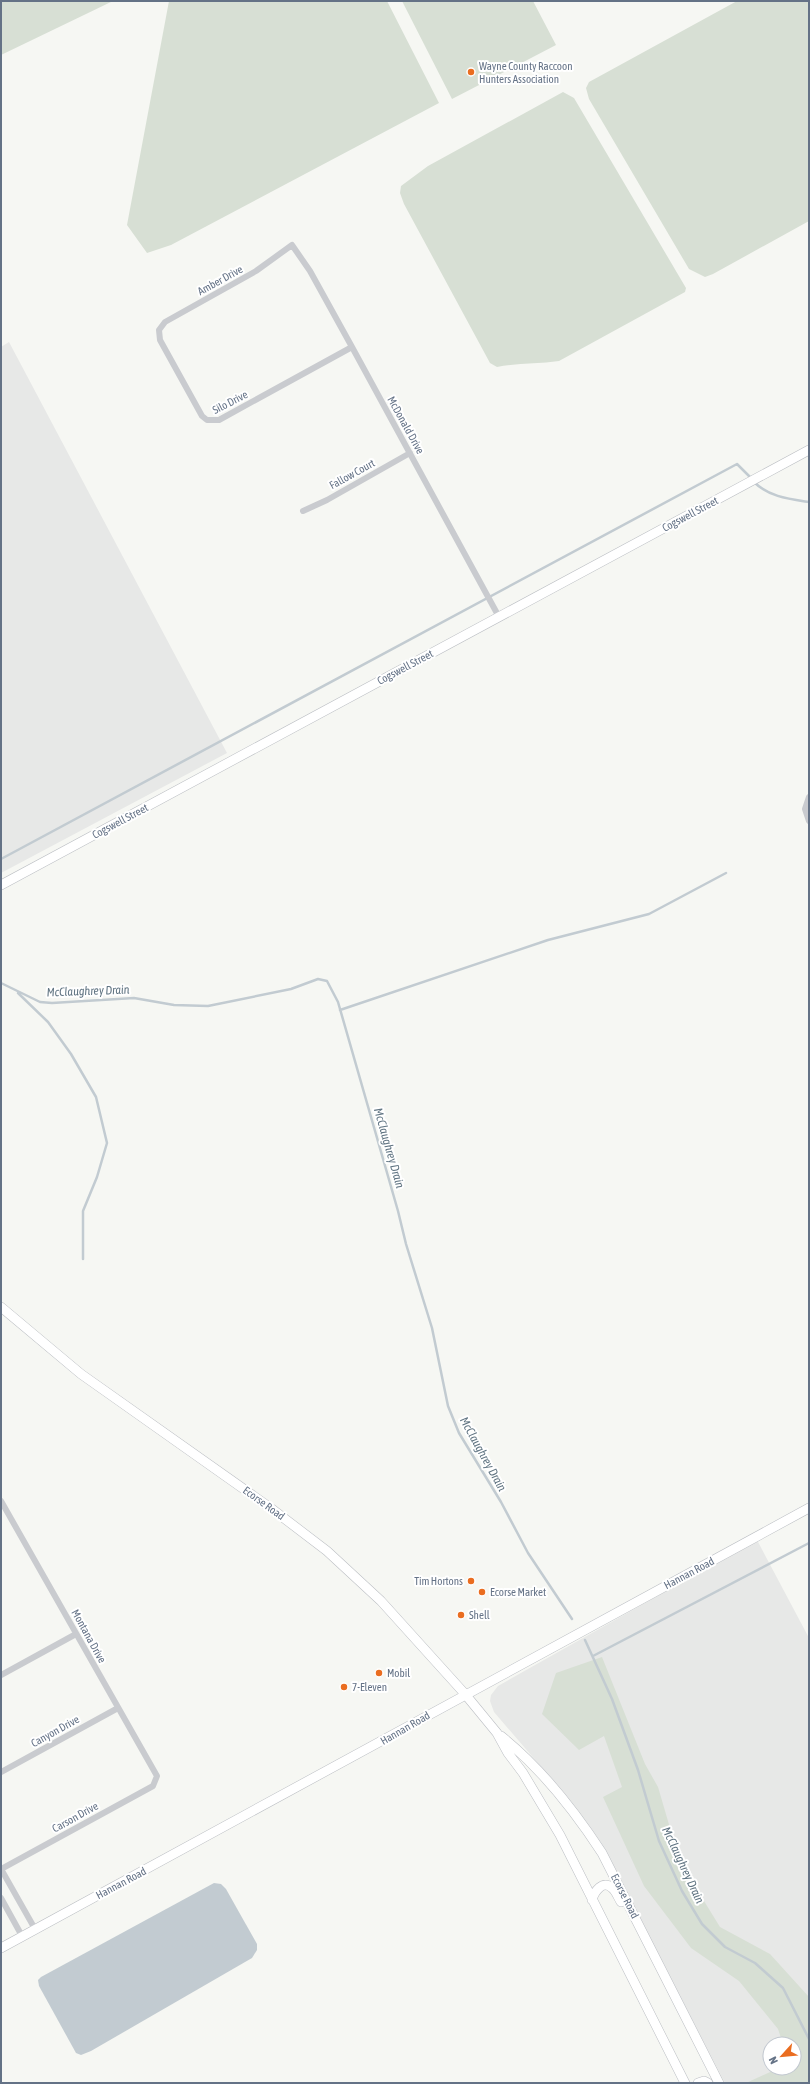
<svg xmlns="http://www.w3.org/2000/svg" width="810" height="2084" font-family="'Asap Condensed',sans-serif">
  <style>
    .built { fill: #e7e8e7; fill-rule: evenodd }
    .green { fill: #d7dfd4 }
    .water { fill: #c2cbd1 }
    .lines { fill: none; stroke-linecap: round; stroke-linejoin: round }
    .stream { stroke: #c2cbd1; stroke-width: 2.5 }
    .secondary-casing { stroke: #bbbec3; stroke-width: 10 }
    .street { stroke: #c9cbcf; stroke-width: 6 }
    .secondary { stroke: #fff; stroke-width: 9 }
    .poi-dot { fill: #ea6d20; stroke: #fff; stroke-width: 1.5 }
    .labels { text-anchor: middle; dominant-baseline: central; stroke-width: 4; stroke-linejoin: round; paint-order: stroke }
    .poi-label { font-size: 11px; fill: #647286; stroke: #fff; text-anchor: start }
    .street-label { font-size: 11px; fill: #647286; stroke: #fff }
    .water-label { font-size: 12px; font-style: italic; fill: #607482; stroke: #fff }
  </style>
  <rect width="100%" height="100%" fill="#f6f7f3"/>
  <path class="built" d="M9 342 227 753 1 873V347Z
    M757 1540 809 1638V2083H725L603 1848 554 1782 494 1712 490 1701 491 1695 498 1686ZM770 2044H794V2068H770Z"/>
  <path class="green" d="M1 1H113L1 55Z
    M169 1H387L439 103 171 245 147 253 127 225Z
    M402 1H533L556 45 452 99Z
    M737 1H809V221L713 274 705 277 689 269 589 99 586 88 589 82Z
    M563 92 574 98 686 288 685 292 559 361C538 364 517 363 497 367L490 363 404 204 400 193 401 186 428 166Z
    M602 1657 645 1764 658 1787 680 1862 720 1927 770 1954 809 1997V2083H746L779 2068H794V2044H783L778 2029 739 1981 691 1948 644 1886 603 1797 622 1787 604 1736 579 1750 542 1714 556 1673Z"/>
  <path class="water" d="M214 1883 221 1884 226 1889 257 1944V1950L252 1958 91 2051 81 2055 76 2053 39 1986 38 1980 41 1977Z"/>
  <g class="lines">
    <path class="stream" d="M754 482C769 497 789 499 809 502
      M1 859 737 464 751 478
      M1 983 40 1002 52 1003 134 998 174 1005 208 1006 291 989 318 979 327 981 338 1002 398 1211 406 1244 432 1328 448 1406 459 1433 501 1502 528 1553 572 1619
      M18 993 48 1022 71 1054 96 1097 107 1143 97 1177 83 1211V1259
      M340 1010 548 940 649 914 726 873
      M585 1640 612 1699 638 1770 659 1841 682 1891 702 1924 725 1947 755 1963 783 1988 809 2039
      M593 1656 809 1543"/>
    <defs>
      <path id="secondary" d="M1 885 809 450
        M1 1307 81 1374 272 1509 327 1551 381 1601 465 1694 497 1733 508 1753 523 1773 560 1835 685 2083
        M501 1736C541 1768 574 1810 602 1853L719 2083
        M592 1900C594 1892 603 1879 612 1888 616 1891 618 1897 621 1902
        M1 1948 809 1508
        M698 2083 704 2081 708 2083"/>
    </defs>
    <use href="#secondary" class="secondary-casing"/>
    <path class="street" d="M352 347 219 420H207L202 416 160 340 159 330 165 322 256 271 292 245 310 271 352 347 499 617
      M303 511 327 500 410 453
      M809 797 805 809 809 821
      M1 1501 157 1776 153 1786 1 1869 35 1929
      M1 1675 76 1634
      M1 1772 118 1708
      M1 1898 22 1936"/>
    <use href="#secondary" class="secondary"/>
  </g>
  <g class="poi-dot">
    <circle cx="471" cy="72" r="4"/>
    <circle cx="471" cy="1581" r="4"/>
    <circle cx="482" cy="1592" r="4"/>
    <circle cx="461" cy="1615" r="4"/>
    <circle cx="379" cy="1673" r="4"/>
    <circle cx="344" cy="1687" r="4"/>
  </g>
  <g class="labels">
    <g class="poi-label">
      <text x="479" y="66">Wayne County Raccoon<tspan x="479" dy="13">Hunters Association</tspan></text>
      <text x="463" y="1581" text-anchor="end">Tim Hortons</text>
      <text x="490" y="1592">Ecorse Market</text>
      <text x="469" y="1615">Shell</text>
      <text x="387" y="1673">Mobil</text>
      <text x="352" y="1687">7-Eleven</text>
    </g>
    <g class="street-label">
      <text transform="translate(220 280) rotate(-29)">Amber Drive</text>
      <text transform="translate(230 402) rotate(-27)">Silo Drive</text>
      <text transform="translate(406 425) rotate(61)">McDonald Drive</text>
      <text transform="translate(352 474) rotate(-29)">Fallow Court</text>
      <text transform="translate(690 514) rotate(-28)">Cogswell Street</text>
      <text transform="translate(405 667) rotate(-28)">Cogswell Street</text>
      <text transform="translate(120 821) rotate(-28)">Cogswell Street</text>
      <text transform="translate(264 1503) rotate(36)">Ecorse Road</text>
      <text transform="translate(689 1573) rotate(-28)">Hannan Road</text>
      <text transform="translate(89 1636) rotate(61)">Montana Drive</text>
      <text transform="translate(405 1728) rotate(-30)">Hannan Road</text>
      <text transform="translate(55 1731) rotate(-29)">Canyon Drive</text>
      <text transform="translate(75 1817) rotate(-29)">Carson Drive</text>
      <text transform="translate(121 1883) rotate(-28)">Hannan Road</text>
      <text transform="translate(625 1896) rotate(63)">Ecorse Road</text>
    </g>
    <g class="water-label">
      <text transform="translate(88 991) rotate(-2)">McClaughrey Drain</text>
      <text transform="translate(389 1148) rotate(74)">McClaughrey Drain</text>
      <text transform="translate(483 1454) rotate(61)">McClaughrey Drain</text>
      <text transform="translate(683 1865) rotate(65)">McClaughrey Drain</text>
    </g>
  </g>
  <rect width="810" height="2084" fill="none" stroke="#647286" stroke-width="4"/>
  <g transform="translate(782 2056) rotate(243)"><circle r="19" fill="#ffffff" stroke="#c1c7cf"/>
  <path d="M0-3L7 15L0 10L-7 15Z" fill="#ea6d20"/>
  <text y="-6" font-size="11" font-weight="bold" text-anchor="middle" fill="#647286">N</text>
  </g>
</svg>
